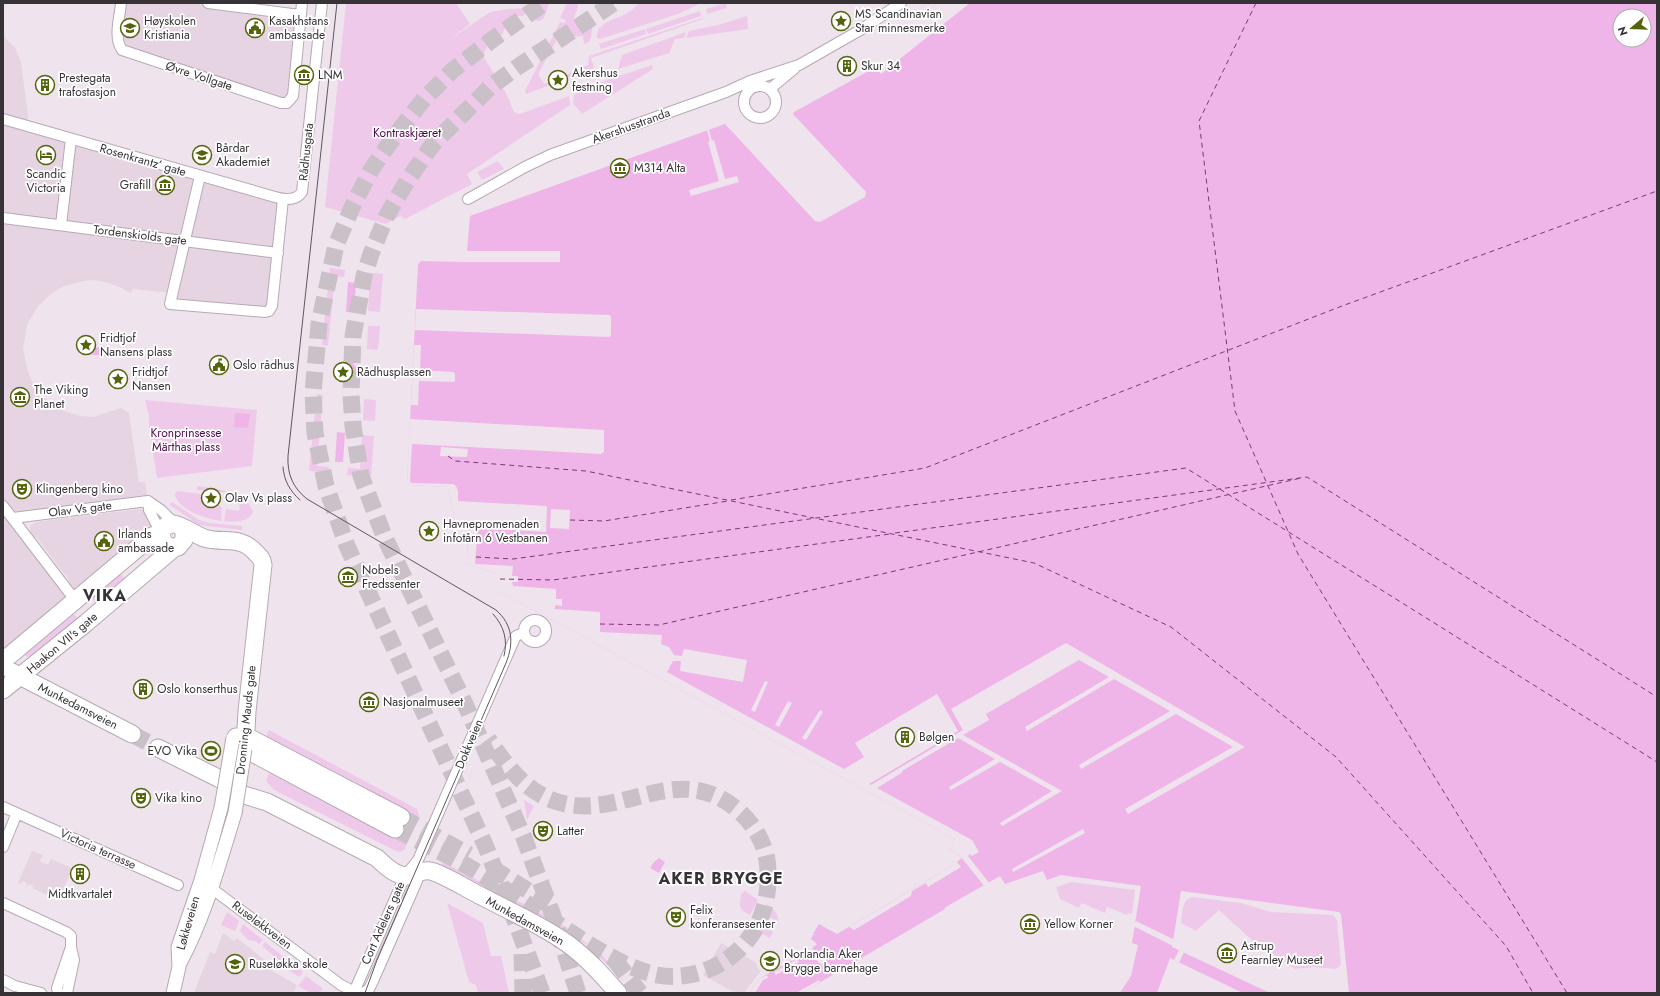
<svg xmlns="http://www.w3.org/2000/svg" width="1660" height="996" font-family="Jost,sans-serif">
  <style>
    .built { fill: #e6d4e3 }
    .green { fill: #efc9ea }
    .water { fill: #efb4e8; fill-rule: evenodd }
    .pier { fill: #efe3ed }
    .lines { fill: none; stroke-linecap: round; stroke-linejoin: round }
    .ferry { stroke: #7d3877; stroke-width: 1; stroke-dasharray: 5 4; stroke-linecap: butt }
    .trunk-tunnel { stroke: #cac0c8; stroke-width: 17; stroke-dasharray: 17 8; stroke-linecap: butt }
    .minor-casing { stroke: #b5aab3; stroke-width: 12 }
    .tertiary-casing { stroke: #b5aab3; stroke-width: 15 }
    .trunk-casing { stroke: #b5aab3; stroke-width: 19 }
    .minor { stroke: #fff; stroke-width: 10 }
    .tertiary { stroke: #fff; stroke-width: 13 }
    .trunk { stroke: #fff; stroke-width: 17 }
    .tram { stroke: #5e585e; stroke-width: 1 }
    .tertiary-bridge-casing { stroke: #b5aab3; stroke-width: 15; stroke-linecap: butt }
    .tertiary-bridge { stroke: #fff; stroke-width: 13 }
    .labels { text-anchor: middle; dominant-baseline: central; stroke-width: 3.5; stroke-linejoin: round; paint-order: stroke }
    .poi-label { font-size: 12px; fill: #363236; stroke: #fff; text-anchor: start }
    .street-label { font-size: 12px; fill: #363236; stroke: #fff }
    .park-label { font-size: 12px; fill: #4e074b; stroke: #fff }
    .district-label { font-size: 16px; font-weight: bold; letter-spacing: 1px; fill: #363236; stroke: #fff }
  </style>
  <rect width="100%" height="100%" fill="#efe3ed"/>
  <path class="built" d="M121 3H208L300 15 287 103 126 52 118 32Z
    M3 35 15 48 21 62 28 116 27 126 283 199 271 309 170 304 172 293 133 289 130 293 122 288 109 283 95 280 83 281 62 287 51 294 38 306 27 325 23 349 28 372 34 386 50 403 64 411 81 416 93 417 121 408 129 413 139 482H145L148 501 13 518 3 506Z
    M140 509 145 511 151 524V529L76 591 70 586 69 580 37 538 31 535 30 531V526L36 522Z
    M3 514 66 598 3 653Z
    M32 851 43 855 40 861 48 865 51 859 72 868 59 900 32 888 34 886 29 884 28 886 26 885 27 883 23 881 20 884 18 883Z
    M223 933 234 941 237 938 266 961 265 967 297 985 293 993H194L210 952 215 954Z
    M721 943 755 962 760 972 744 993H735L703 975Z"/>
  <path class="green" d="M346 3H456L470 24 448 41 490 12 508 9 528 8 529 3H549L544 18 540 21 534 20V17L526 13 523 16H511L501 36 491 37 483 56 506 93 514 112 520 114 569 96 570 105 467 174 472 184 405 219 400 216 386 224 325 207Z
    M567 3H579L573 21 583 24 585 17 593 21 591 38 589 42 584 44 583 36 558 37 538 74 544 84 588 65 589 56 702 18 703 19 591 58 594 68 526 94 525 91 560 22 564 23 566 20 560 18Z
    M640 3H701L678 14 600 39 597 38C596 21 617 20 627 13 632 11 635 6 640 3Z
    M726 3 727 8 707 14 706 9Z
    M700 11 701 16 648 34 646 29Z
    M747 16 748 29 686 38 689 31 718 25Z
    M645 29 646 34 601 49 599 44Z
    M686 32 684 38 675 39 669 53 618 69 622 55Z
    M652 65 653 69 582 114 573 103 574 95 586 87Z
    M498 161 504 169 482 180 477 172Z
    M330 268 345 270 344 277 335 276 328 346 322 345Z
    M362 272 383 274 380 312 368 311 370 279 362 278Z
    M368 326H380L378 350 367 349Z
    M317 394 323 395 317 466 329 467 328 473 309 471Z
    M364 399 376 400 375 421 363 420Z
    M145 400 257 410 252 466 157 478 149 426V416Z
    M362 435 374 436 371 477 347 475 348 468 360 469Z
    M197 486 215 488 231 493 197 490Z
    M177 491 209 495 212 503 219 505 222 508 221 521C206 518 180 512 175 495Z
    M233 497C242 497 250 502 253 512 248 523 234 522 224 521L226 509 238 511 240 509 239 504 232 502Z
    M172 502 199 520 209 523 242 526V530L199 525 170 505Z
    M145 549 147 551 120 573 125 579 98 606 89 595Z
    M70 610 80 621 34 659 19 653Z
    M269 730 417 809 419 815 404 850 400 852 396 851 274 790 266 781 270 770 404 813 363 786 266 736Z
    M524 800 534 806 527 820Z
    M443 862 547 916 569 929 603 956 624 981 586 944 440 867Z
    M1072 882 1135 890 1132 914 1128 913 1127 915 1107 907 1105 913 1082 903 1079 908 1060 899 1056 887Z
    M745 891 758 900 750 915C737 909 740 906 741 894Z
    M1192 897 1241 903 1271 912 1333 915 1337 920 1341 965 1336 969 1313 967 1295 969 1267 950 1264 951 1219 910 1196 931 1181 923C1183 913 1181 900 1192 897Z
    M447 903 483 923 491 956H501L509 993H478L476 985 469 982Z
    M767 904C772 909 779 913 778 921L767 916 764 910Z
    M227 912 239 921 235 931 221 925Z
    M760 917 767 921 766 927 773 932 770 938 751 928Z
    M243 924 263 940 259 944 255 941 248 940 240 931Z
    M265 942 289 961 286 966 262 946Z
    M293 964 303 972 299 977 289 970Z
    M306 976 323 989 319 993H311L298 986Z"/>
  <path class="water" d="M970 3H1657V993H1349L1341 914 1339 912 1181 891 1172 947 1270 993H1243L1170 958 1157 993H1120L1131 976 1138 945 1132 943 1141 886 1061 875 1047 880 1043 871 1005 884 1000 876 944 908 945 909 802 993H749L760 978 810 950 817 944 811 939 813 935H816L813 934 819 924 837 934 953 865 962 858 950 850 955 839 536 611 497 591V574L467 563 468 527 456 526 448 487 410 485 407 482 418 264 421 261 463 262V251H467L470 216 725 124 815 221 820 222 865 197 866 192 793 114 794 112 876 67 881 74ZM1620 16H1644V40H1620Z
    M348 282 356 283 354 312H346Z
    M86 346 118 350 117 357 85 354Z
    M335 372a11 11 0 1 1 22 0a11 11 0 1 1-22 0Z
    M235 413 250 414 248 428 234 427Z
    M337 432 345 433 343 462H335Z
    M659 858 665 862 659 873 650 868 654 862Z"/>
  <path class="pier" d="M707 130H709L712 141 714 140 725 179 737 176 739 182 691 196 689 190 719 181 708 142 710 141Z
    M463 251H560V262H463Z
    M416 309 610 315 611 317V335L609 337 415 330Z
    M414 345H421L420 370 453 372 455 374V381L453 382 419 381 418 405H411Z
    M410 419 604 430V452L601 454 412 444 410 481 411 483 453 484 456 486 458 491V501L547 506 546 532 478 528 475 564 513 566 512 576H518V582H512L513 586 556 589V599H562V606L555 605V609L600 612V632L662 635 661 644 669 647 674 655 682 656 684 649 747 660 743 682 680 671 681 661H673L667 672 844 769 864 757 855 743 937 694 958 731 869 784 871 785 963 730 951 709 1066 643 1245 747 1128 814 1125 809 1233 747 1176 714 1081 769 1079 765 1170 711 1114 679 1027 731 1025 727 1109 677 1079 660 986 714 989 720 963 735 1062 791 1002 826 1000 823 1052 791 1000 762 951 790 949 787 995 759 958 738 902 771 903 772 877 788 972 840 979 852 972 856 970 854 968 856 990 884 985 887 961 857 950 850 955 839 536 611 497 591V574L467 563 468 527 456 526 448 487 410 485 407 482Z
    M441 447 468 449 467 457 440 456Z
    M551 509 570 510 569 529 550 528Z
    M765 681 768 682 755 712 751 710Z
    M788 701 792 703 779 727 775 725Z
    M820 710 823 712 806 740 802 738Z
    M1083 829 1085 833 1013 872 1012 869Z
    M956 861 961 867 928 887 926 883 912 891 911 896 854 930 849 927 953 865Z
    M1136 921 1175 940 1173 946 1133 926Z
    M810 946 812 948 839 973 834 976 805 950Z
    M1179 950 1184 952 1179 963 1174 960Z
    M797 959 799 962 776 975 774 972Z
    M767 975 768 978 763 980 755 993H749L760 978Z
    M819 980 820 982 802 993H796Z"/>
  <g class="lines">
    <path class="ferry" d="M1256 3 1199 121 1235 411 1298 554 1567 993
      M448 456 455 461 586 471 814 518
      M731 500 925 468 1342 306 1657 191
      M819 519 1034 563 1171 627 1336 757 1506 946 1533 993
      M570 520 604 521 728 501
      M895 533 1307 477 1657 697
      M476 557 513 559 1186 468 1657 762
      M500 579 553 580 890 534
      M600 624 659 625 1301 478"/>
    <path class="trunk-tunnel" d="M132 734 158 748
      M401 817 469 855
      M395 829C420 842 445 853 469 867 489 879 509 892 529 905 566 928 614 966 657 975 689 981 725 968 746 942 765 920 771 889 767 860 764 842 754 825 741 813 679 756 622 822 558 802 525 792 507 766 488 739
      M492 868 549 904
      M522 954 523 993
      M615 960 640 993
      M542 993 518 928 486 847 347 546 326 486 315 433 313 393 319 324 336 245 353 205 371 170 396 134 424 99 453 70 493 39 544 3
      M578 993 552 913 524 838 465 704 384 536 361 476 353 426 351 394 353 336 364 276 371 254 386 217 407 181 433 144 490 87 516 68 614 3"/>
    <defs>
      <path id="minor" d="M121 3C120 17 113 37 122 50L281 103H287L293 96 302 3
        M208 3 300 15
        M744 102a16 16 0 1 1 32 0a16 16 0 1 1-32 0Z
        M770 89 794 69
        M3 119 275 197C285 200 296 201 302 192L322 3
        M200 176 170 304 265 312 269 311 272 306 283 199
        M468 199 525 167 550 155 726 92 750 81 799 65 862 29 901 3
        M3 218 278 253
        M61 225 71 139
        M148 501 149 510 161 533
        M148 501 161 510 175 524
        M3 506 75 600
        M13 518 148 501
        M524 631a11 11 0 1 1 22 0a11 11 0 1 1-22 0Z
        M3 807 178 885
        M3 847 17 813
        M207 885 341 985 357 993
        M3 903 66 932 71 936V947L74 960 67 993
        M3 980 15 986 41 993
        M354 992 405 876 418 860 514 640 516 636 523 633
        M58 993 57 988 71 947
        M363 993 369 989 373 981 417 881 418 870"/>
      <path id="tertiary" d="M179 965C205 917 219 865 235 813
        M173 993 179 967 178 947 201 880 221 808"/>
      <path id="trunk" d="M182 528 184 532V540L178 547H169C159 542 158 524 173 524 180 524 196 535 204 538 223 544 240 535 255 552 260 557 262 558 263 565L247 711 245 749
        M3 661 152 536 161 533
        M12 672 132 734
        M3 690 86 623 174 548
        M236 737 246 736 401 817
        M238 742 245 749 395 829
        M158 748 220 779 241 794 267 802 377 858C385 866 400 880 413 875 420 872 426 869 434 872 450 878 467 889 483 897 511 912 542 925 568 944 587 958 602 975 618 993"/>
    </defs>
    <use href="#minor" class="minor-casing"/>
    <use href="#tertiary" class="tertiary-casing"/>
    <use href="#trunk" class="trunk-casing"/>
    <use href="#minor" class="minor"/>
    <use href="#tertiary" class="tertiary"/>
    <use href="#trunk" class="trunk"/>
    <path class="tram" d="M337 3 288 456C287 474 293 488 307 499L496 610C513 625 514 643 506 663L377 960 365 993
      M283 467C284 481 290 491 300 500
      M493 614C504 626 508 640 504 656"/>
    <defs>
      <path id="tertiary-bridge" d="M221 808 233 738
        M235 813 245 749"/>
    </defs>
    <use href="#tertiary-bridge" class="tertiary-bridge-casing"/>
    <use href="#tertiary-bridge" class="tertiary-bridge"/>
  </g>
  <defs>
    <symbol id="sight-ring" viewBox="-11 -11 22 22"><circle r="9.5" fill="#fff" stroke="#54640c" stroke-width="1.5"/><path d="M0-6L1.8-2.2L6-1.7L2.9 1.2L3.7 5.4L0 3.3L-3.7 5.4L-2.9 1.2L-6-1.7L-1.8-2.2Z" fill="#54640c"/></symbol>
    <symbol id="university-ring" viewBox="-11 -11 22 22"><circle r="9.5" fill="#fff" stroke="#54640c" stroke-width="1.5"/><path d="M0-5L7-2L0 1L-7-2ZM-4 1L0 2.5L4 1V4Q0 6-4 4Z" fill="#54640c"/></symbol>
    <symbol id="civic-ring" viewBox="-11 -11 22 22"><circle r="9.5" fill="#fff" stroke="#54640c" stroke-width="1.5"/><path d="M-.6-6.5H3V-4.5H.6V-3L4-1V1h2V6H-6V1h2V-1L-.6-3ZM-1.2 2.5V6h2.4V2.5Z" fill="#54640c"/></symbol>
    <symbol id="building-ring" viewBox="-11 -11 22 22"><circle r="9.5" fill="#fff" stroke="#54640c" stroke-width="1.5"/><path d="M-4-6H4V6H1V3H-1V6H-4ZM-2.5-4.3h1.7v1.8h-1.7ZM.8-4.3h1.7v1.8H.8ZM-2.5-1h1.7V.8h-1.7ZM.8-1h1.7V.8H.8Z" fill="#54640c"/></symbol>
    <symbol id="museum-ring" viewBox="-11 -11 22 22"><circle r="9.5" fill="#fff" stroke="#54640c" stroke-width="1.5"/><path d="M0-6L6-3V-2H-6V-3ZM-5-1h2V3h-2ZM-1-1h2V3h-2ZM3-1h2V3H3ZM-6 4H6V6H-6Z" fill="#54640c"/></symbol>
    <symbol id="hotel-ring" viewBox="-11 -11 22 22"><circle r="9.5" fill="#fff" stroke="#54640c" stroke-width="1.5"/><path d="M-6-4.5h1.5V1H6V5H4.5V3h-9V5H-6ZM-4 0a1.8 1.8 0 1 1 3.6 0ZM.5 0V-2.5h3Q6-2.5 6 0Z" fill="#54640c"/></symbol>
    <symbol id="school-ring" viewBox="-11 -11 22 22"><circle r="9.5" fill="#fff" stroke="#54640c" stroke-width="1.5"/><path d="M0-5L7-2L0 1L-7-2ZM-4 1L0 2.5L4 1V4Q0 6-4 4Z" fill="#54640c"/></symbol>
    <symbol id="theatre-ring" viewBox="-11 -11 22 22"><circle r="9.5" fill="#fff" stroke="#54640c" stroke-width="1.5"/><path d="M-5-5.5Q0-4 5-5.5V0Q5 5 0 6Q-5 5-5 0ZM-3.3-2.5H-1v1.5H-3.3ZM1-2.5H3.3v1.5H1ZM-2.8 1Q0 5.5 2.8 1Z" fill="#54640c"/></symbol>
    <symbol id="stadium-ring" viewBox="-11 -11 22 22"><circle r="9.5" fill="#fff" stroke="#54640c" stroke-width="1.5"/><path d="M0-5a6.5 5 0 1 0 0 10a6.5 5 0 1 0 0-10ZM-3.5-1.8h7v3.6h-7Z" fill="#54640c"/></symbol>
  </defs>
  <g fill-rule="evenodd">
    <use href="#sight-ring" x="830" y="10" width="22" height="22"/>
    <use href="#university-ring" x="119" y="17" width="22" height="22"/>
    <use href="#civic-ring" x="244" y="17" width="22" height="22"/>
    <use href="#building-ring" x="836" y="55" width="22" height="22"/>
    <use href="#museum-ring" x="293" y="64" width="22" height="22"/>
    <use href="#sight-ring" x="547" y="69" width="22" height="22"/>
    <use href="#building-ring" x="34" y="74" width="22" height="22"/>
    <use href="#hotel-ring" x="35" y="144" width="22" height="22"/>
    <use href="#school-ring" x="191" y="144" width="22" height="22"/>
    <use href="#museum-ring" x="609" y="157" width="22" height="22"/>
    <use href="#museum-ring" x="154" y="174" width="22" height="22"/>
    <use href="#sight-ring" x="75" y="334" width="22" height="22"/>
    <use href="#civic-ring" x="208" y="354" width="22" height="22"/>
    <use href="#sight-ring" x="332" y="361" width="22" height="22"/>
    <use href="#sight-ring" x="107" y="368" width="22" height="22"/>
    <use href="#museum-ring" x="9" y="386" width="22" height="22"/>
    <use href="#theatre-ring" x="11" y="478" width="22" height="22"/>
    <use href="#sight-ring" x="200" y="487" width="22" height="22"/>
    <use href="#sight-ring" x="418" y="520" width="22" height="22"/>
    <use href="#civic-ring" x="93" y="530" width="22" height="22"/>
    <use href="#museum-ring" x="337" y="566" width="22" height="22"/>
    <use href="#building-ring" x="132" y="678" width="22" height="22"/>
    <use href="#museum-ring" x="358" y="691" width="22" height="22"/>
    <use href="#building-ring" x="894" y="726" width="22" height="22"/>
    <use href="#stadium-ring" x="200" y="740" width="22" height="22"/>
    <use href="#theatre-ring" x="130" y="787" width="22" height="22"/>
    <use href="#theatre-ring" x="532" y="820" width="22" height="22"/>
    <use href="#building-ring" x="69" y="863" width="22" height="22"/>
    <use href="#theatre-ring" x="665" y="906" width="22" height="22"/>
    <use href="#museum-ring" x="1019" y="913" width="22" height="22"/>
    <use href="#museum-ring" x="1216" y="942" width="22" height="22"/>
    <use href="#school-ring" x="759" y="950" width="22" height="22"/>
    <use href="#school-ring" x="224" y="953" width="22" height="22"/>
  </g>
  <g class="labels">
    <g class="poi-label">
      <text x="855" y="14">MS Scandinavian<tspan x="855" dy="14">Star minnesmerke</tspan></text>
      <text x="144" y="21">Høyskolen<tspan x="144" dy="14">Kristiania</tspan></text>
      <text x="269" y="21">Kasakhstans<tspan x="269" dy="14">ambassade</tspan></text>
      <text x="861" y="66">Skur 34</text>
      <text x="572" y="73">Akershus<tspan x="572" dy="14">festning</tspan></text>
      <text x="318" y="75">LNM</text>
      <text x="59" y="78">Prestegata<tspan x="59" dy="14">trafostasjon</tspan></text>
      <text x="216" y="148">Bårdar<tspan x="216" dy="14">Akademiet</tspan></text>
      <text x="634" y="168">M314 Alta</text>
      <text x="46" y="174" text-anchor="middle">Scandic<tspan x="46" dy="14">Victoria</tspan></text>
      <text x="151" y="185" text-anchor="end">Grafill</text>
      <text x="100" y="338">Fridtjof<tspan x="100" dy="14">Nansens plass</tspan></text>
      <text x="233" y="365">Oslo rådhus</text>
      <text x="132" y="372">Fridtjof<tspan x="132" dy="14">Nansen</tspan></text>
      <text x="357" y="372">Rådhusplassen</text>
      <text x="34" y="390">The Viking<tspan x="34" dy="14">Planet</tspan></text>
      <text x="36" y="489">Klingenberg kino</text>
      <text x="225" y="498">Olav Vs plass</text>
      <text x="443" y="524">Havnepromenaden<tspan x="443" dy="14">infotårn 6 Vestbanen</tspan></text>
      <text x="118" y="534">Irlands<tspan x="118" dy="14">ambassade</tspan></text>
      <text x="362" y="570">Nobels<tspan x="362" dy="14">Fredssenter</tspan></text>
      <text x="157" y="689">Oslo konserthus</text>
      <text x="383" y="702">Nasjonalmuseet</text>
      <text x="919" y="737">Bølgen</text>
      <text x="197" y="751" text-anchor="end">EVO Vika</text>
      <text x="155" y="798">Vika kino</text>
      <text x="557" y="831">Latter</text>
      <text x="80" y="894" text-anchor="middle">Midtkvartalet</text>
      <text x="690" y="910">Felix<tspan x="690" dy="14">konferansesenter</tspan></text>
      <text x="1044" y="924">Yellow Korner</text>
      <text x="1241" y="946">Astrup<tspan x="1241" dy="14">Fearnley Museet</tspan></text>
      <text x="784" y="954">Norlandia Aker<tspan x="784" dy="14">Brygge barnehage</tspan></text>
      <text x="249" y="964">Ruseløkka skole</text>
    </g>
    <g class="street-label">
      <text transform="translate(199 76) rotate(18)">Øvre Vollgate</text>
      <text transform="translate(631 126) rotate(-20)">Akershusstranda</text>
      <text transform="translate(306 152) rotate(-84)">Rådhusgata</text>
      <text transform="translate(143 160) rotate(16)">Rosenkrantz’ gate</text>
      <text transform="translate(140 235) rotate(7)">Tordenskiolds gate</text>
      <text transform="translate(80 509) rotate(-7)">Olav Vs gate</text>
      <text transform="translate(62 643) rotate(-40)">Haakon VII's gate</text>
      <text transform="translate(78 706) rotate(27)">Munkedamsveien</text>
      <text transform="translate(246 720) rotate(-84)">Dronning Mauds gate</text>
      <text transform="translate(469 744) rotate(-67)">Dokkveien</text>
      <text transform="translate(98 849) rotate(24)">Victoria terrasse</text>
      <text transform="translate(525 921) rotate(29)">Munkedamsveien</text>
      <text transform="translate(188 923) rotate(-74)">Løkkeveien</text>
      <text transform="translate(383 923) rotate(-66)">Cort Adelers gate</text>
      <text transform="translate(262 925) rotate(37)">Ruseløkkveien</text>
    </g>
    <g class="park-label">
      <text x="407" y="133">Kontraskjæret</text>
      <text x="186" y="433">Kronprinsesse<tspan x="186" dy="14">Märthas plass</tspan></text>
    </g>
    <g class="district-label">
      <text x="105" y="595">VIKA</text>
      <text x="721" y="878">AKER BRYGGE</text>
    </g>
  </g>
  <rect width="1660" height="996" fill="none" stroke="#363236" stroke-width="8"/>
  <g transform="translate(1632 28) rotate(251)"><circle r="19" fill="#ffffff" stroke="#afadaf"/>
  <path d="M0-3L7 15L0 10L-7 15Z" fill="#54640c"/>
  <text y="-6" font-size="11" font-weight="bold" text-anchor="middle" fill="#363236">N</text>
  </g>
</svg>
